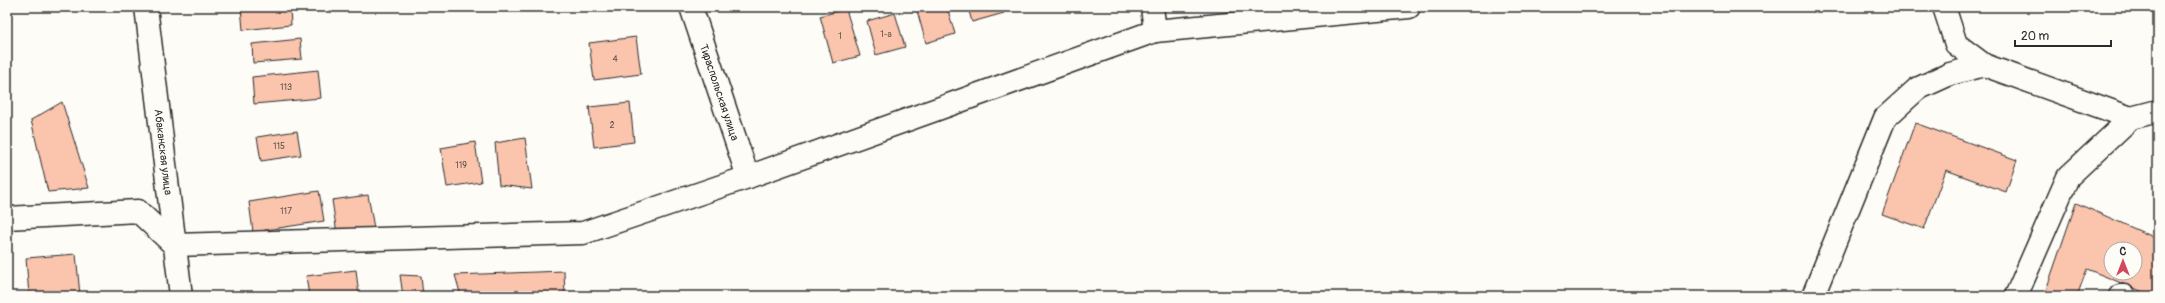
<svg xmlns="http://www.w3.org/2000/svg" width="2165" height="303" font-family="Pangolin,sans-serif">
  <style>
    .building { fill: #fac4ad; stroke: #2b2b2b; fill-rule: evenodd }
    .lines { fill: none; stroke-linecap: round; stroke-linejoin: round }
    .minor-casing { stroke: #2b2b2b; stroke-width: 25 }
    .minor { stroke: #fdfcf7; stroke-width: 22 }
    .labels { text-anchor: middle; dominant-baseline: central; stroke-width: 3; stroke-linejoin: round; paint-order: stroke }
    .number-label { font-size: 9px; fill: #5f514c }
    .street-label { font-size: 11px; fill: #2b2b2b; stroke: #fdfcf7 }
  </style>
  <rect width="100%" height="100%" fill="#fdfcf7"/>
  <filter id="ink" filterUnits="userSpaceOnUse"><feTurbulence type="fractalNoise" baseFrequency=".025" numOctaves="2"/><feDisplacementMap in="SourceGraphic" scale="8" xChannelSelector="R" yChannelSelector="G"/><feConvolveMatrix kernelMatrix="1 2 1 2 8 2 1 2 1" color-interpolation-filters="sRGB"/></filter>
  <g filter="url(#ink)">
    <path class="building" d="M241 7H290L291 25 243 30Z
      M916 7H947L955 34 926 43Z
      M968 7H1003L1004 13 972 22Z
      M846 9 860 56 833 63 820 16Z
      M895 13 905 47 876 55 867 21Z
      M636 37 641 74 594 80 589 43Z
      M300 39 302 59 253 63 252 44Z
      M318 70 321 98 254 104 252 77Z
      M62 102 89 188 48 192 31 120Z
      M630 103 634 142 594 147 589 107Z
      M1915 123 2017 160 2006 192 1946 170 1924 229 1882 214Z
      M297 131 301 155 261 161 257 137Z
      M525 138 532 189 499 185 495 143Z
      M475 142 481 182 447 187 441 148Z
      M319 191 324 221 253 232 249 202Z
      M368 195 374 228 337 234 332 200Z
      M2076 203 2158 239V296H2153L2087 269 2077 296H2044ZM2111 249H2135V273H2111Z
      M76 254 80 295 29 296 26 258Z
      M356 270 359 296H309L306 276Z
      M564 271 565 296H461L455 275Z
      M400 275 421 276 423 296H403Z"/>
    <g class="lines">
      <defs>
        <g id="minor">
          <path id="s1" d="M146 7 181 296"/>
          <path id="s2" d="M691 7 748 177"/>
          <path d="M1152 7 1155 31"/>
          <path d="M1944 7 1956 44 1984 65 2131 118"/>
          <path d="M7 218 138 211 174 245 583 233 748 177 1155 31 1409 7"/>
          <path d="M1813 296 1885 118 1917 89 1950 74 1984 65"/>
          <path d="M2016 296 2068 177 2131 118 2158 111"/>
          <path d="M2120 296H2124"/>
        </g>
      </defs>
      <use href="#minor" class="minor-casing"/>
      <use href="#minor" class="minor"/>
    </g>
  </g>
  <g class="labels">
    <g class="number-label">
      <text x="886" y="34">1-a</text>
      <text x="840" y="36">1</text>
      <text x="615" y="59">4</text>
      <text x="286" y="87">113</text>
      <text x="612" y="125">2</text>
      <text x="279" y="146">115</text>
      <text x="461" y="165">119</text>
      <text x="286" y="211">117</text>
    </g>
    <g class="street-label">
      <text stroke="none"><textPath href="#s2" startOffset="90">Тираспольская улица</textPath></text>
      <text stroke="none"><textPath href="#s1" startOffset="146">Абаканская улица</textPath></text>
    </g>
  </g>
  <rect width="2165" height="303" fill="none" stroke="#fdfcf7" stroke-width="24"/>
  <rect x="12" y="12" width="2141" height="279" fill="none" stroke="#2b2b2b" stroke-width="1.5" filter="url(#ink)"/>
  <g transform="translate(2123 261)"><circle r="19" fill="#fdfcf7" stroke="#a9a8a5"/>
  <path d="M0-3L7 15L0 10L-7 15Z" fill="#d1495b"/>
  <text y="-6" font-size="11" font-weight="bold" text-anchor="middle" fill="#2b2b2b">С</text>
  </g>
  <path d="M2015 40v6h96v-6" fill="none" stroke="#2b2b2b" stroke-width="2"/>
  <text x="2021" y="40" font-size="12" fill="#2b2b2b" stroke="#fdfcf7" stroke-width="3" paint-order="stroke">20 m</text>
</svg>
